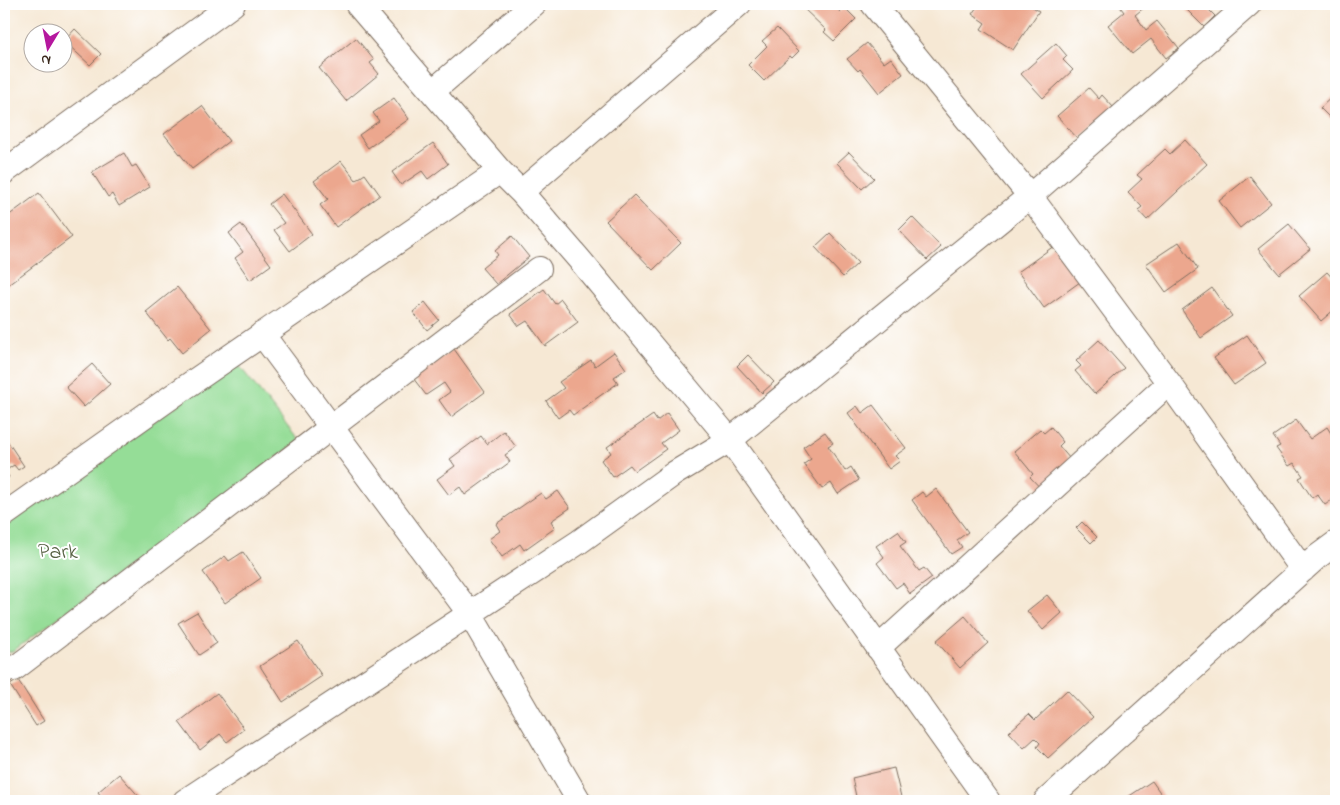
<svg xmlns="http://www.w3.org/2000/svg" width="1340" height="805" font-family="'Indie Flower',sans-serif">
  <style>
    .green { fill: #95dd97; stroke: #68845a }
    .building { fill: #eca78e }
    .lines { fill: none; stroke-linecap: round; stroke-linejoin: round }
    .street-casing { stroke: #7c6c5e; stroke-width: 26 }
    .street { stroke: #fff; stroke-width: 24 }
    .labels { text-anchor: middle; dominant-baseline: central; stroke-width: 4; stroke-linejoin: round; paint-order: stroke }
    .park-label { font-size: 22px; fill: #566042; stroke: #fff }
  </style>
  <rect width="100%" height="100%" fill="#fff"/>
  <filter id="ink" filterUnits="userSpaceOnUse"><feTurbulence type="fractalNoise" baseFrequency=".02" numOctaves="2"/><feDisplacementMap in="SourceGraphic" scale="10" xChannelSelector="R" yChannelSelector="G"/><feConvolveMatrix kernelMatrix="1 2 1 2 8 2 1 2 1" color-interpolation-filters="sRGB"/></filter>
  <filter id="wash" filterUnits="userSpaceOnUse"><feTurbulence type="fractalNoise" baseFrequency=".0096" numOctaves="4" result="noise"/><feDisplacementMap in="SourceGraphic" scale="20" xChannelSelector="R" yChannelSelector="G"/><feGaussianBlur stdDeviation="1.12" result="paint"/><feColorMatrix in="noise" values="0 0 0 0 0 0 0 0 0 0 0 0 0 0 0 0 0 1.4 0 .05"/><feComposite in="paint" operator="in"/></filter>
  <g filter="url(#wash)">
    <rect width="100%" height="100%" fill="#f6e8d4"/>
    <path class="green" d="M237 363 299 441 13 651 4 653V527Z"/>
    <g id="blocks">
      <path class="building" d="M805 4H832L840 12 844 7 856 19 834 41 824 32 826 30 802 7Z
        M979 4H1028L1039 11 1013 50 981 29 985 23 972 14Z
        M1118 4H1145L1146 6 1135 15 1146 30 1157 21 1179 48 1166 58 1151 39 1132 54 1108 25 1124 12Z
        M1181 4H1203L1215 16 1204 27Z
        M777 28 799 51 792 58 790 56 764 81 748 65 767 46 762 41Z
        M75 29 101 54 90 65 64 41Z
        M356 38 374 60 370 63 379 74 346 101 319 68Z
        M867 43 884 63 891 58 903 74 879 93 860 69 858 71 847 59Z
        M1056 43 1067 56 1063 60 1073 70 1043 98 1021 74Z
        M1089 88 1099 99 1102 95 1114 108 1078 139 1057 116Z
        M1336 93V124L1320 108Z
        M394 98 409 119 368 148 359 135 379 121 373 113Z
        M202 106 229 141 192 169 164 134Z
        M1185 140 1207 164 1147 220 1138 210 1142 207 1128 192 1142 179 1137 175 1165 149 1170 154Z
        M433 143 448 164 428 179 422 171 401 185 392 172Z
        M849 152 874 178 862 189 837 163Z
        M124 153 132 167 136 165 150 187 119 206 112 194 108 197 92 172Z
        M341 161 356 180 365 174 380 195 336 227 320 205 328 199 314 181Z
        M1250 176 1271 203 1240 228 1219 201Z
        M39 193 72 237 4 288V219Z
        M282 194 312 234 290 251 274 230 284 223 269 204Z
        M634 195 681 243 653 270 606 221Z
        M912 217 941 247 927 260 899 230Z
        M241 224 271 265 250 280 235 258 243 252 229 233Z
        M1289 224 1310 249 1279 274 1258 249Z
        M830 233 858 263 843 277 815 247Z
        M512 236 529 257 496 284 482 268 498 255 495 251Z
        M1179 242 1198 269 1166 292 1146 264Z
        M1058 243 1084 279 1044 308 1018 272Z
        M1327 272 1336 282V308L1321 321 1299 296Z
        M177 287 211 329 182 353 170 338 168 340 146 312Z
        M1212 288 1232 316 1201 338 1182 310Z
        M544 289 555 304 561 299 578 322 545 346 527 321 519 326 510 314Z
        M425 302 439 320 427 330 413 312Z
        M1247 335 1266 363 1234 385 1214 358Z
        M1099 340 1124 368 1095 394 1075 371 1081 366 1076 361Z
        M454 349 485 392 451 417 439 400 450 392 444 383 426 395 413 378Z
        M614 352 626 369 614 377 618 383 573 415 569 410 558 418 546 401 564 388 559 382 591 360 595 366Z
        M748 355 774 382 762 393 737 366Z
        M92 364 110 384 84 407 66 387Z
        M873 405 906 448 895 456 900 461 889 469 848 413 857 406 862 413Z
        M667 413 679 430 661 443 666 449 635 471 630 465 613 477 601 460 611 453 607 447 653 415 657 421Z
        M1296 420 1310 439 1327 427 1334 438 1336 437V467L1333 470 1336 475V497L1325 505 1317 494 1312 498 1299 478 1303 476 1294 463 1289 466 1276 448 1280 446 1273 436Z
        M1051 427 1063 442 1059 446 1076 466 1045 493 1030 477 1033 474 1014 451 1040 429 1044 433Z
        M504 431 516 447 505 455 510 462 465 495 460 487 449 495 437 479 455 466 450 459 481 436 487 444Z
        M825 432 833 443 828 446 845 471 851 467 859 480 838 494 831 483 822 489 804 464 811 459 803 447Z
        M4 436 24 466 18 470 14 465 5 471 9 477 4 481Z
        M936 489 968 532 957 540 962 547 951 554 912 500 922 492 926 497Z
        M558 491 570 508 551 521 555 528 524 550 520 544 502 557 489 539 500 531 496 524 541 493 546 499Z
        M1082 522 1097 537 1091 543 1076 528Z
        M898 531 906 542 900 546 919 571 924 568 932 578 910 594 903 583 896 588 877 563 884 557 876 546Z
        M243 552 261 578 225 603 203 572 225 556 229 561Z
        M1047 595 1062 613 1043 630 1027 611Z
        M197 612 217 643 199 655 178 623Z
        M965 616 988 643 960 668 936 641Z
        M298 641 322 676 283 702 260 666Z
        M18 680 44 721 36 726 10 685Z
        M1067 690 1093 717 1048 758 1037 747 1040 743 1035 738 1024 748 1009 732 1029 714 1035 720Z
        M217 693 244 729 227 742 220 734 200 750 179 722Z
        M894 768 902 801H857L852 778Z
        M119 774 143 801H111L107 797 104 800 98 792Z
        M1152 781 1166 801H1122Z"/>
    </g>
  </g>
  <g filter="url(#ink)">
    <use href="#blocks" fill-opacity="0" stroke="#7c6c5e" stroke-width="1"/>
    <g class="lines">
      <defs>
        <path id="street" d="M357 4 500 171 521 192 579 259 730 440 988 801
          M873 4 1030 196 1169 383 1303 570
          M433 91 534 4
          M4 172 233 4
          M521 192 739 4
          M262 334 470 614 579 801
          M4 515 174 395 500 171
          M878 648 1169 383
          M4 666 14 669 539 269
          M185 801 579 542 675 473 730 440 1030 196 1249 4
          M1046 801 1317 557 1336 543"/>
      </defs>
      <use href="#street" class="street-casing"/>
      <use href="#street" class="street"/>
    </g>
  </g>
  <g class="labels">
    <g class="park-label">
      <text x="58" y="553">Park</text>
    </g>
  </g>
  <rect width="1340" height="805" fill="none" stroke="#fff" stroke-width="20"/>
  <g transform="translate(48 48) rotate(190)"><circle r="24" fill="#ffffff" stroke="#b1aaa5"/>
  <path d="M0-4L9 19L0 12L-9 19Z" fill="#b5179e"/>
  <text y="-8" font-size="14" font-weight="bold" text-anchor="middle" fill="#3b2a1e">N</text>
  </g>
</svg>
